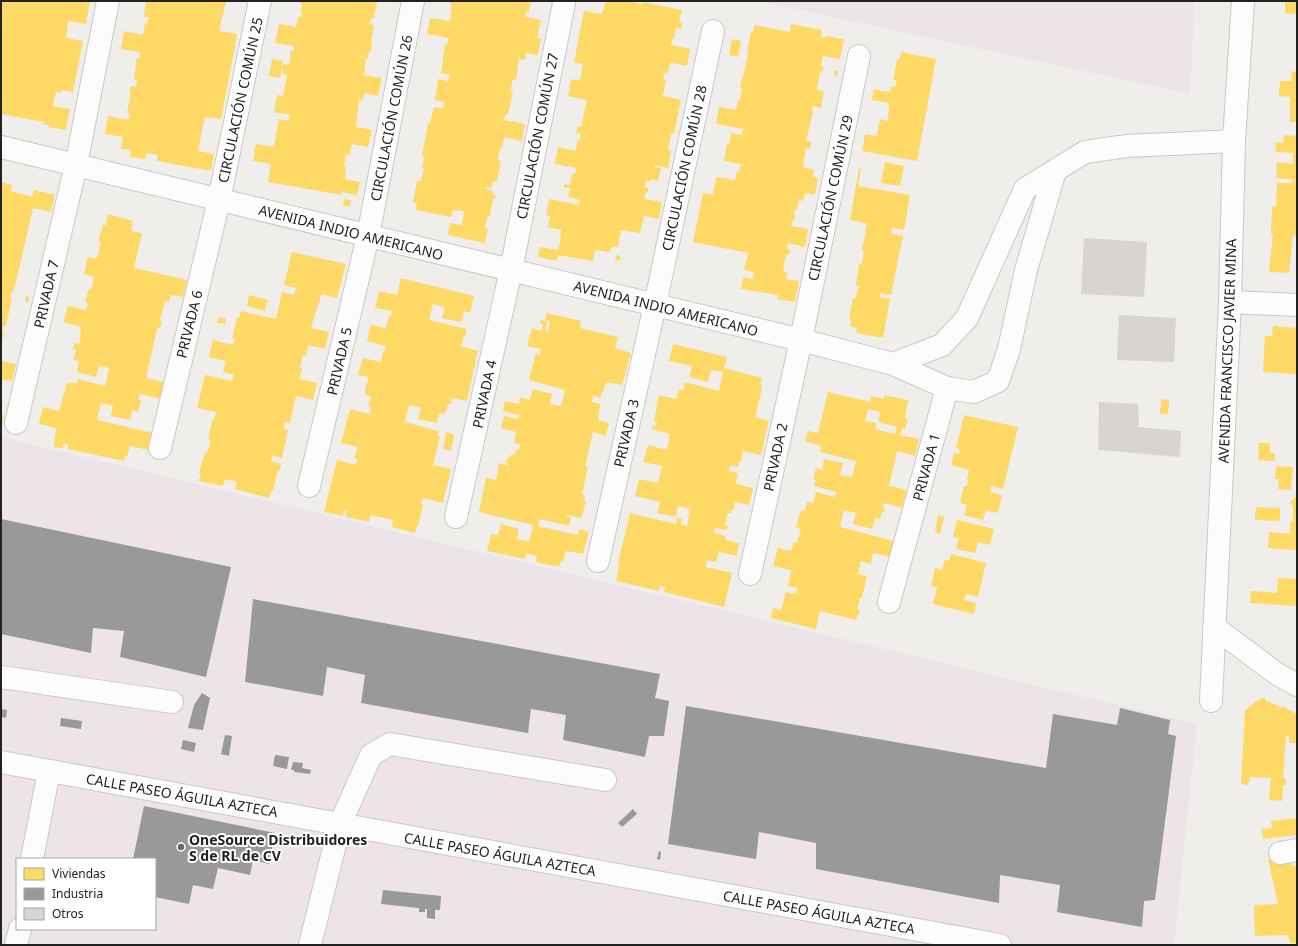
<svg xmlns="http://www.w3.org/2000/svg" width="1298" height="946" font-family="'Noto Sans',sans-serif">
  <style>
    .industrial { fill: #ede4e9; fill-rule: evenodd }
    .homes { fill: #ffd966; fill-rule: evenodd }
    .industry { fill: #999 }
    .building { fill: #d7d4d2 }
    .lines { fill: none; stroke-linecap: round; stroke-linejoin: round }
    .minor-casing { stroke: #c9c8c7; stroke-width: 24 }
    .minor { stroke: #fdfcfc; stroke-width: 22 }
    .poi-dot { fill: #6a6968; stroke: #fff; stroke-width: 1.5 }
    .labels { text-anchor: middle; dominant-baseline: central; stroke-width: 4; stroke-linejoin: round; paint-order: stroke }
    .street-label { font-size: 14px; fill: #222; stroke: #fff }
    .poi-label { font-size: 14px; font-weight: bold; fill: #222; stroke: #fff; text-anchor: start }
  </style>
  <rect width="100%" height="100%" fill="#f0eeeb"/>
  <path class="industrial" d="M759 1H1195L1190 94Z
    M1 437 1197 724 1174 945H1ZM17 859H155V929H17Z"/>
  <path class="homes" d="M1 1H90L86 24 68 21 66 38 83 41 73 92 62 90 61 93 56 92 53 106 70 109 66 130 49 127V125L43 124 44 122 1 114Z
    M146 1H226L219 31 237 34 231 68 221 119 205 117 198 151 214 154 211 171 157 161 158 155 146 153 145 159 130 157 131 150 121 149 123 137 105 134 108 116 129 120 130 114 127 113 131 92H130V86L136 87 137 80 134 79 137 58H139L140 52 121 49 124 31 143 35 145 23 147 24 149 17H144Z
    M301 1H377L374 19 371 18 369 24 374 25 371 42H372L371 51H369L368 59 366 58 364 75 382 78 378 96 364 93 363 100 359 99 356 127 372 130 368 147 352 144 350 155 346 154 344 167H346L345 179 360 182 357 195 342 192V195L268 182 271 164 253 161 256 144 274 147 279 119 289 121 290 115 274 112 277 95 283 96 287 75 283 74V68H282L283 64 289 65 291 50 294 51V46L275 43 279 24 296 27 298 17H301L302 11H300L302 4H300Z
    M450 1H531L529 12 526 11 525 17 541 20 537 38H541L538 55 526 53 525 60 519 59 516 80 513 79 510 92H513L508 114H506L504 120 525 124 522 141 504 137 502 149 500 148 498 160 501 161 497 181H493L491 188 485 187V189L493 191V195H496L495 199H493L490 216H488L485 228 488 229 485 243 448 235 450 223 462 225 464 211 453 210 451 217 416 210 417 203 413 202 417 181H421L424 169 422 168 424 157 422 156 428 123H430L434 107 443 108 444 102 435 100 438 79 448 81 450 75 441 73 445 44 447 45 449 38 427 34 430 18 450 21 452 11 450 10 452 4H450Z
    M608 1H627L642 4 643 2 682 10 679 22 682 23 681 29 676 28 674 39H672L671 45 690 49 687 66 670 62 668 73 665 72 663 79 666 80 663 96 681 100 674 134 671 133 668 150 671 151 668 168 654 165V167L661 168 658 181 652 179 651 181H646L645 187 648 188V192L646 191 644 199 662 202 659 219 644 216 640 233 621 230 618 247H611L610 252 595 250 593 261 558 255 557 261 538 257 540 247 558 250 559 245H560L561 230 548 227 550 216 546 215 549 199 579 205 580 200 568 197 570 188 564 187V184L570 185 572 174H575L576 168 555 164 558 147 576 151 578 139 580 140 581 134 576 133 578 126 581 127 587 100 568 96 571 79 580 81 583 64 574 62 584 11 602 14 605 3H607Z
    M1285 1H1297V14L1285 13Z
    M791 24 822 30 821 37 826 38V36L844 39 840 59 823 56 821 66H823V73L820 72 817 90 824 91 821 108 812 106 813 113 806 141H811L810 149 806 148 803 167 814 170 813 177 818 178 815 195 805 193 803 201 799 200 797 210 795 209 794 215H795L794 220H793L791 226 808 229 805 247 788 243 787 249 790 250 789 255 786 254 783 271 787 272 786 279 799 281 795 302 777 299 778 295 741 289 743 277 753 279 754 272 744 270 748 253 693 242 703 193 713 195 716 177 735 180 737 171H739L741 164 724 161 727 143 729 144 731 133 742 135 743 129 716 124 719 107 736 110 738 100H740L741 93 742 88 740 87 747 59 748 53H747L751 31 753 32 755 25 790 32Z
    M732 39 741 41 738 57 729 55Z
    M901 52 936 59 917 161 862 151 865 134 877 136 880 119 888 121 889 103 872 100 874 89 886 92V91L890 92 891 86 895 87 897 80H893L897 60 898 58 900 59Z
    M272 59 283 61 280 78 269 76Z
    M835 70 838 71 837 76 834 75Z
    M1292 71 1297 72V122H1290V97L1279 96 1280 81H1291Z
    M1284 135 1297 136V180L1276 178 1277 162 1293 164V153L1276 152V142L1283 143Z
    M885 162 904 166 900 186 881 183Z
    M859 168 861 169 858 186 910 195 904 230 892 228 891 233 903 236 891 295 880 293V297L890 299 883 338 856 333 857 328 850 326 851 320 849 319 853 298 855 299 859 286 856 285 859 264H862L864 251H862L867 223 850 220Z
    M1292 180 1297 181V236L1293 235 1289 273 1269 272 1273 234H1271L1272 206 1276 207 1277 183H1292Z
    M1 182 12 185 11 191 29 196H33L34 190 55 195 51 212 33 208 15 286 13 292H11L10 297 12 298 6 325H4L2 331 4 332 2 341Z
    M344 199 351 200 350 206H343Z
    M108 214 133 221 131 231 142 233 134 268 187 280 183 297 171 295 169 302 165 301 160 321H162L160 328 158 327 156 333 146 378 164 382 161 399 140 394 138 400 141 401 138 412 132 410 130 420 111 416 113 406 101 403 97 420 153 433 149 450 130 446 127 456H125L124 461 68 449V445L63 444V448L54 447 56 428 39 424 43 407 59 411 67 383 70 384V382L78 383V379L105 386 109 368 99 366 96 377 77 372 79 361 73 360 76 350 73 349 74 343 79 344 81 338 80 337 81 327 63 322 68 306 86 310 88 303 85 302 89 289H91L94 277 84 274 88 257 97 259 101 242 98 241 103 225H106Z
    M292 252 346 264 337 298 321 294 320 301H319L311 328 329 332 325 349 308 345 306 356 303 355 300 367 302 368 299 379 317 383 313 400 296 396 290 423 285 422 284 429 288 430 282 458 272 455 271 461 281 464 280 470H278L273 491H271L269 498 235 489 237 482 225 479 223 486 199 481 201 473H199L205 452 207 453 211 440 208 439 213 418 214 419 216 412 197 408 205 375 232 381 234 375 223 372 226 361 209 357 213 340 233 345 235 339 232 338 235 327 237 317 239 318 241 311 276 319 282 292 294 295 296 288 284 285Z
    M616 255 620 256V261L615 260Z
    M401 278 474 296 470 313 464 311 461 322 442 318 445 307 433 304 429 320 467 329 465 336H464L461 346 478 351 467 401 452 398 451 404H448L445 414 439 413 437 423 418 419 421 408 409 405 405 422 439 431 437 436 440 437 433 465 451 469 443 503 423 498 421 504 423 505 418 526H417L415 533 392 527 393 520 370 515 369 522 346 517 347 509H345L343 516 324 512 337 460 356 465 357 458H354L358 447 341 443 350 409 370 414 371 407 368 406 371 396 365 395V389L369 377 358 375 363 358 381 362 383 352H384L386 346 367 341 371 325 386 328 389 316H391L392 311 375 308 379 291 397 295Z
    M27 295 29 296 28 303 25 300Z
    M249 295 268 300 265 311 247 306Z
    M547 313 581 321 580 328 618 337 615 348 631 353 622 385 606 382 603 392H602L600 398 593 396 592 402 600 404 598 420 609 423 606 436 593 432 585 466 588 467 582 494 585 495 584 501 586 502 581 518 567 515V517L571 518 569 526 540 519 538 526 578 535 579 529 589 532 583 554 566 551 563 562 561 561 559 567 536 562 537 556 526 553 525 559 487 551 491 534 498 535 501 524 519 529 517 539 529 542 533 525 479 512 486 478 496 480 499 463 510 466 505 462 512 454 515 455 516 450H519L520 444 514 443 516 432 501 428 504 416 518 419 519 415 503 411 505 401 519 404 520 397 530 400 533 389 552 394 550 404 561 406 565 390 529 380 536 353 540 355 541 349 527 346 532 328 542 331 543 324H540L541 320 547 321 545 331 548 332 550 321 545 320Z
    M218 317 226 319 225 324 217 323Z
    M1273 326 1297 328V374L1263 372 1265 336H1272Z
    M673 344 727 357 724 368 762 378 761 383 762 389 755 417 769 421 761 455 743 451 741 462 739 461 738 467 730 465 729 471 738 473 736 484 753 488 749 505 735 502 734 510 732 509 731 513H728L725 525 728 526 727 530 715 528 714 533 726 536 725 540 739 543 737 556 719 552 716 562 707 560 706 567 732 573 724 607 664 592 665 587 660 586 659 591 616 581 620 563H618L630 513 676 524 677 518 682 519 681 525 687 526 690 509 678 506 676 517 657 513 660 502 635 496 639 479 658 483 662 466 643 462 648 445 667 450 670 434 652 429 653 424 656 426 657 421H654L659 395 676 399 679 389 683 390 685 382 719 391 723 372 711 370 708 382 689 377 692 366 669 361Z
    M1 361 16 364 12 381 1 379Z
    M828 392 870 402 871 396 884 399V395L908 400 905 419H908L905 429 902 428 900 435 919 439 915 456 897 451 889 486 907 490 902 508 884 503 883 508 885 509 884 513 882 512 880 519 875 518 872 529 853 524 856 513 844 510 840 527 894 541 890 557 873 553 871 564 861 561 858 574 867 576 862 598H860L857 609 860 610 859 614H858L856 620 820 611 816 629 771 618 773 608 781 610 786 592 796 594 797 588 788 586 791 570 773 566 778 548 791 551 794 542 797 543 801 529 796 527 801 510 805 511 807 502 813 503 816 492 835 497 836 492 814 486 816 480 813 479 816 468 822 470 824 459 843 463 840 475 852 477 856 461 820 452 821 446 805 441 808 431 818 433ZM868 409 880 412 878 422 897 427 895 434 875 429 877 423 865 421Z
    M1161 399 1169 400 1168 414H1160Z
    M1 414 4 415 2 425H1Z
    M964 415 1018 427 1003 489 991 486 990 492 1002 495 998 513 986 510 983 520 964 515 967 505 960 503 964 486H967L968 480H967L969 470 951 465 954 453 959 454 960 449 956 448Z
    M446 432 454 435 451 451 443 449Z
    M1259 443H1270V453H1275V461L1258 460Z
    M1276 466 1293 467 1291 490 1278 489 1279 479H1275Z
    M1294 497H1297V550L1268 548 1269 532 1290 534V522H1293V505H1291V500H1294Z
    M1256 507 1280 508V521L1255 520Z
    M938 515 944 517 940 534 935 532Z
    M957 520 994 529 990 545 978 542 975 553 956 549 959 538 953 537Z
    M951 554 986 563 978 597 966 594 964 600 976 603 974 614 933 604 937 587 931 586 935 568 942 570 945 560 949 561Z
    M1278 578 1297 579V606L1250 603 1251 591 1277 593Z
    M1265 697V700L1282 708V706L1297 714V743H1289V736H1286L1283 778 1286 779V785H1283L1282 801 1269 800 1271 778 1250 777 1248 785 1241 784 1245 711 1255 702Z
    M1297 818V835L1263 839 1262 829 1272 828 1271 821Z
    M1283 858 1290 859 1292 866 1297 865V945H1295V943H1290V939L1287 938 1288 935 1255 936 1254 905 1278 904 1268 860Z"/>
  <path class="industry" d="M1 519 231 567 206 677 120 657 124 631 93 628 91 653 1 634Z
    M253 599 660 674 655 698 669 701 664 736H649L645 757 563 740 566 715 531 709 528 733 361 703 365 675 327 667 323 696 245 682Z
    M202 693 210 698 203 730 188 728 194 705Z
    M686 706 1046 768 1053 714 1117 725 1120 708 1170 720 1168 734 1176 736 1155 900 1144 901 1142 927 1057 912 1060 885 1000 875 999 903 816 869V843L759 832 756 859 668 844Z
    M1 709 7 710 6 718 2 717V720Z
    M61 718 82 721 81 729 60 726Z
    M225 735 232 736 229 756 221 754Z
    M183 740 196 743 194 752 181 749Z
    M275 755 289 757 287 769 273 766Z
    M293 762 303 763 302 768 311 770 310 774 294 772V770H291Z
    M144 806 275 833 269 864 253 860 250 875 218 868 213 889 193 885 189 904 155 897V859H133Z
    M633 809 637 814 622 827 618 823Z
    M659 851 661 852 660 860 657 859Z
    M383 890 441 896 440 910H435V919L427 918V909H425V912H419V908L381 904Z"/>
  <path class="building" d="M1084 238 1147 242 1144 297 1081 294Z
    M1119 315 1176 318 1174 362 1117 360Z
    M1099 402 1138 404 1139 427 1181 431 1180 457 1098 450Z"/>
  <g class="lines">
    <defs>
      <path id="minor" d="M1 147 801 340 893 364 947 388 974 392 998 381 1009 349 1026 270 1055 171
        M1230 302 1297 305
        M893 364 942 345 967 318 1025 189 1085 152 1127 146 1234 141
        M16 423 76 165 108 1
        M160 448 219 200 260 1
        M309 486 368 236 413 1
        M456 517 511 270 564 3
        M598 561 655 305 713 31
        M750 574 801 340 859 56
        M889 602 947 388
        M1214 627 1277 674 1297 685
        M1 677 172 702
        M1211 701 1230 302 1234 141 1243 1
        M1 762 1000 945
        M1280 853 1297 850
        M32 859 49 771
        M16 945 20 929
        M310 945 340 824 371 755 390 744 605 780"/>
    </defs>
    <use href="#minor" class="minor-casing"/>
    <use href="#minor" class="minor"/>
  </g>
  <circle class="poi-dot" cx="181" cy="847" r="4"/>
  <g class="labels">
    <g class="street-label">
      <text transform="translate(240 100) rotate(-78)">CIRCULACIÓN COMÚN 25</text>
      <text transform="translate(391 118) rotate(-79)">CIRCULACIÓN COMÚN 26</text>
      <text transform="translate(537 136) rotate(-79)">CIRCULACIÓN COMÚN 27</text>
      <text transform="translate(684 168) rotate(-78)">CIRCULACIÓN COMÚN 28</text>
      <text transform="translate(830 198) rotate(-78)">CIRCULACIÓN COMÚN 29</text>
      <text transform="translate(351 232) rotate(14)">AVENIDA INDIO AMERICANO</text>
      <text transform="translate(46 294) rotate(-77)">PRIVADA 7</text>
      <text transform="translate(666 308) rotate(14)">AVENIDA INDIO AMERICANO</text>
      <text transform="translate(189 324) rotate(-76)">PRIVADA 6</text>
      <text transform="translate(1227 351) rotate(-88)">AVENIDA FRANCISCO JAVIER MINA</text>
      <text transform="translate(339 361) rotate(-77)">PRIVADA 5</text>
      <text transform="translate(484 394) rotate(-78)">PRIVADA 4</text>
      <text transform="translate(626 433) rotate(-77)">PRIVADA 3</text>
      <text transform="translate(775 457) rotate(-78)">PRIVADA 2</text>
      <text transform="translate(926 467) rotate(-75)">PRIVADA 1</text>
      <text transform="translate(182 795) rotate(10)">CALLE PASEO ÁGUILA AZTECA</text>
      <text transform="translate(500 854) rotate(10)">CALLE PASEO ÁGUILA AZTECA</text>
      <text transform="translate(819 912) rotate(10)">CALLE PASEO ÁGUILA AZTECA</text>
    </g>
    <g class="poi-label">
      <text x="189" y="839">OneSource Distribuidores<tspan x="189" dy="16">S de RL de CV</tspan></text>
    </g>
  </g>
  <rect width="1298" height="946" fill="none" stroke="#222222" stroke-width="4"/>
  <rect x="16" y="858" width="140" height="72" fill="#ffffff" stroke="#a7a7a7"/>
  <rect x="24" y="868" width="20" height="12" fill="#ffd966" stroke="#a7a7a7"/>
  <text x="52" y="878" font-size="12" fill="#222222">Viviendas</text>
  <rect x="24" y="888" width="20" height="12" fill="#999999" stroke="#a7a7a7"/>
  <text x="52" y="898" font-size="12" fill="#222222">Industria</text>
  <rect x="24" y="908" width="20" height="12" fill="#d7d4d2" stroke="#a7a7a7"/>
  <text x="52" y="918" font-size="12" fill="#222222">Otros</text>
</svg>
